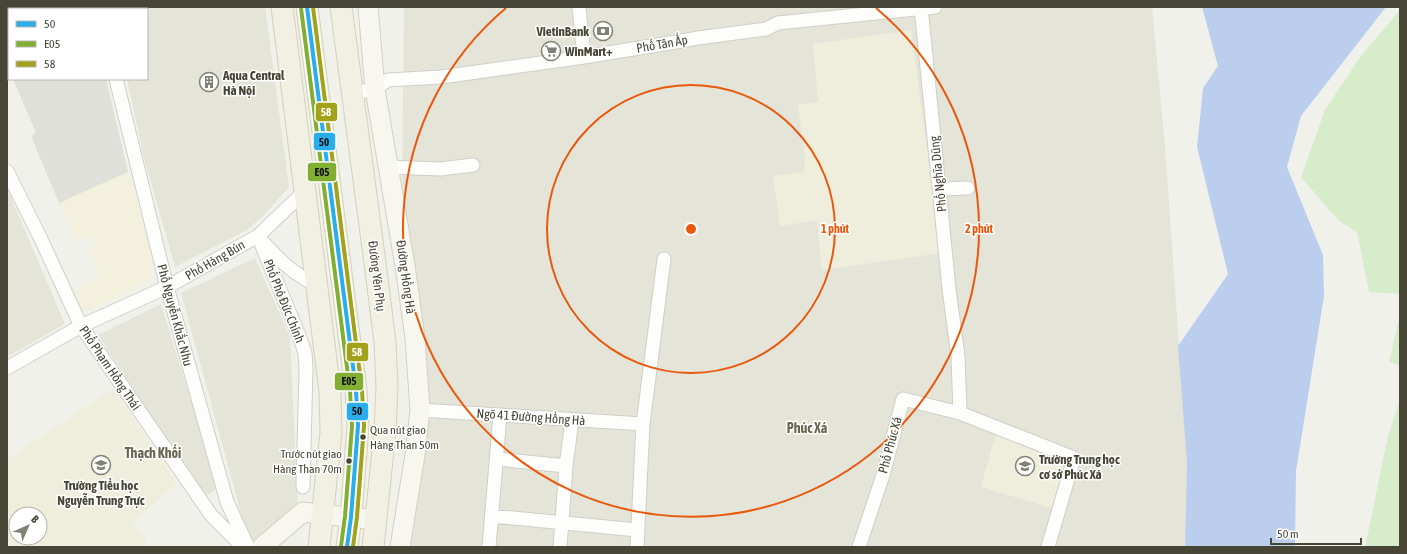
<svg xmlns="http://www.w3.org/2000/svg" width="1407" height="554" font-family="'Asap Condensed',sans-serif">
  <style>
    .residential { fill: #e5e4d8 }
    .commercial { fill: #f3f0de }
    .education { fill: #efeedd; fill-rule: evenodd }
    .green { fill: #d7eccb }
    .parking { fill: #e0e0da }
    .water { fill: #bcceee }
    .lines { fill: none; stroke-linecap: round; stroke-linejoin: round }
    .street-casing { stroke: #cfcec8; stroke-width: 15 }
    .secondary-casing { stroke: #d1d1c3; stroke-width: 21 }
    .primary-casing { stroke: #d3d2b8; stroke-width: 23 }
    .street { stroke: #fdfdfc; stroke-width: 13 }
    .secondary { stroke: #f7f7ef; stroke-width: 19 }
    .primary { stroke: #f1f0e3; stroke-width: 21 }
    .bus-1-casing { stroke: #fff; stroke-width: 7 }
    .bus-2-casing { stroke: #fff; stroke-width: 7 }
    .bus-3-casing { stroke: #fff; stroke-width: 7 }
    .bus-1 { stroke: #2aaeeb; stroke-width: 4 }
    .bus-2 { stroke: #82af32; stroke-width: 4 }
    .bus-3 { stroke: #a3a21b; stroke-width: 4 }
    .ring { fill: none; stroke: #e8590c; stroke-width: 2 }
    .bus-dot { fill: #474536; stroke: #fff; stroke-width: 1.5 }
    .labels { text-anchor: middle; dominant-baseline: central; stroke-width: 3; stroke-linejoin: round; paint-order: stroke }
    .bus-label { font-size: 12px; fill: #474536; stroke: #fff; text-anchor: start }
    .poi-label { font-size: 13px; font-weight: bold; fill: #474536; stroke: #fff; text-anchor: start }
    .street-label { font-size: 13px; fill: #474536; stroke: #fff }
    .neighbourhood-label { font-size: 14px; font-weight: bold; fill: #6a654e; stroke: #fff }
    .centre { fill: #e8590c; stroke: #fff; stroke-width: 2 }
    .ring-label { font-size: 12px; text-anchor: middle; font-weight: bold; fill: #e8590c; stroke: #fff; stroke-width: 3; stroke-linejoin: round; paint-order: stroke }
    .line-badge { stroke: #fff; stroke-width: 1.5 }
    .badge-label { font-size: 11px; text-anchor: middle; font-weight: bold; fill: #fff }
    .pale-badge-label { font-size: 11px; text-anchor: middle; font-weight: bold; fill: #111 }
  </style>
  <rect width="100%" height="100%" fill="#f1f1eb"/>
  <path class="residential" d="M130 7H265L289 187 264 215 247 230 175 267 144 158 127 79H147V9H126Z
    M404 7H1152L1165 146 1187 462 1185 547H406L412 435 402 182Z
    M7 188 65 324 7 357Z
    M255 258 290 337 298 509 250 546 181 293Z
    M161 304 218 488 204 497 98 335Z"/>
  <path class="commercial" d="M13 79H106L128 172 154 264 147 282 90 310H86L80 305 73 292 82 288 81 286 99 277 96 272 98 271 89 251 97 246 95 242 92 244 88 237 80 240 79 238 75 240 31 136 36 133Z"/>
  <path class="education" d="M911 30 941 253 822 270 817 220 780 226 773 176 804 172 805 157 798 105 818 102 813 44Z
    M113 389 177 483 132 524 147 541 144 547H7V459ZM16 514H40V538H16Z
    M997 429 1066 457 1052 508 981 487Z"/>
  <path class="green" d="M1400 10V294L1369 292 1357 232 1339 221 1301 177 1325 110 1361 56Z
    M1400 314V366L1389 362Z
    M1400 400V547H1365L1388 436Z"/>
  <path class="parking" d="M30 7H92V9H25Z
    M9 15V70L7 65V16Z
    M13 79H106L128 172 59 203 31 136 36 133Z"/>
  <path class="water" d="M1202 7H1386L1301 116 1287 167 1323 255 1324 296 1296 471 1295 547H1185L1187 462 1178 346 1228 274 1197 147 1203 88 1218 66Z"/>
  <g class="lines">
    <defs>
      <path id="street" d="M101 7V9
        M579 7 584 57
        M921 7 949 289 958 356 960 413
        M116 79 167 287 227 502 248 547
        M353 93 375 89 388 80 441 77 584 57 676 42 698 38 766 29 778 23 935 7
        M388 167 440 169 473 165
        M7 171 40 237 81 326 211 515 243 547
        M940 189 968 188
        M258 236 300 338 305 353 306 369 303 487
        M264 243C282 263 293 273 316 285
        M7 368 81 326 167 287 258 236 305 191
        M420 410 643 424
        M497 459 566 466
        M492 516 637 530
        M489 547 500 415
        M560 547 566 466 572 420
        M637 547 643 424 664 259
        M859 547 883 475 903 399 960 413 1074 458 1048 547"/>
      <path id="secondary" d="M368 7 375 89 405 266 415 338 420 410 415 455 400 547
        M262 547 303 512 375 520"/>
      <path id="primary" d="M282 7 330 392 331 433 319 547
        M307 7 356 390 358 426 351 517 347 547
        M341 7 375 263 385 342 387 386 385 431 373 547"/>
    </defs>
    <use href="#street" class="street-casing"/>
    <use href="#secondary" class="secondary-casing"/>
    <use href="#primary" class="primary-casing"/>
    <use href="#street" class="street"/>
    <use href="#secondary" class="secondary"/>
    <use href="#primary" class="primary"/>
    <defs>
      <path id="bus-1" d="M307 7 356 390 358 426 351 517 347 547"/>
      <path id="bus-2" d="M301 8 350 391 352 426 345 516 341 546"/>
      <path id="bus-3" d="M313 7 362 390 364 426 357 517 353 547"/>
    </defs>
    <use href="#bus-1" class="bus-1-casing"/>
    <use href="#bus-2" class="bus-2-casing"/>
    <use href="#bus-3" class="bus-3-casing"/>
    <use href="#bus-1" class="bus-1"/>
    <use href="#bus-2" class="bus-2"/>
    <use href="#bus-3" class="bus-3"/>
  </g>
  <g class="ring">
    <circle cx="691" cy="229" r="144"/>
    <path d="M876 8A288 288 0 1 1 506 8"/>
  </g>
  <defs>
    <symbol id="bank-ring" viewBox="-11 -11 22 22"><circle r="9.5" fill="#fff" stroke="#828175" stroke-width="1.5"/><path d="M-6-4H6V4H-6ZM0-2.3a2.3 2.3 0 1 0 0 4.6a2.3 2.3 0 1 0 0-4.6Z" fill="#828175"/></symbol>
    <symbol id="supermarket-ring" viewBox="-11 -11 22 22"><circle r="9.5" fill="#fff" stroke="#828175" stroke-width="1.5"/><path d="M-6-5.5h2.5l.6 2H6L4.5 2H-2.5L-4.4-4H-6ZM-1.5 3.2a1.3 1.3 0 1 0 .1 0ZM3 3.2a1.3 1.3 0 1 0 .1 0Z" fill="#828175"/></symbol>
    <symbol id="building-ring" viewBox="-11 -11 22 22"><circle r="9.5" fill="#fff" stroke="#828175" stroke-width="1.5"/><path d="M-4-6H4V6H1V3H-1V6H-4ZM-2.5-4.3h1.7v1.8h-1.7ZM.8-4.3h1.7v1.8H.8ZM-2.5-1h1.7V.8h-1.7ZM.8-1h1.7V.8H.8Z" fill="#828175"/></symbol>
    <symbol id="school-ring" viewBox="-11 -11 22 22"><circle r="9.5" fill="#fff" stroke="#828175" stroke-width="1.5"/><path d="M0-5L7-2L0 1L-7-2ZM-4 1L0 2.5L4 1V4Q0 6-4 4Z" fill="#828175"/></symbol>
  </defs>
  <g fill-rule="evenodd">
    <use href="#bank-ring" x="592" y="20" width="22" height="22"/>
    <use href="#supermarket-ring" x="540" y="40" width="22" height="22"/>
    <use href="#building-ring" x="198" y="71" width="22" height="22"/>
    <use href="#school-ring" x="90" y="454" width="22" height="22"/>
    <use href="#school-ring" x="1014" y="455" width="22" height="22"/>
  </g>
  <g class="bus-dot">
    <circle cx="363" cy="437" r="3.5"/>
    <circle cx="349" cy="461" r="3.5"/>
  </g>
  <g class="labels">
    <g class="bus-label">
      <text x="370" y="430">Qua nút giao<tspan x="370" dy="15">Hàng Than 50m</tspan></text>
      <text x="342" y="454" text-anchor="end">Trước nút giao<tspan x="342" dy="15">Hàng Than 70m</tspan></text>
    </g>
    <g class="poi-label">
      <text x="589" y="31" text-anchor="end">VietinBank</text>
      <text x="565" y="51">WinMart+</text>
      <text x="223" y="75">Aqua Central<tspan x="223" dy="15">Hà Nội</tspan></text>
      <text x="1039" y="459">Trường Trung học<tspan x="1039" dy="15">cơ sở Phúc Xá</tspan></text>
      <text x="101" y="485" text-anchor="middle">Trường Tiểu học<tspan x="101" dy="15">Nguyễn Trung Trực</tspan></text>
    </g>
    <g class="street-label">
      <text transform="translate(662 44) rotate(-10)">Phố Tân Ấp</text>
      <text transform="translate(938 174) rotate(-96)">Phố Nghĩa Dũng</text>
      <text transform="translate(215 260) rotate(-30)">Phố Hàng Bún</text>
      <text transform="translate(377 276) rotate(83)">Đường Yên Phụ</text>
      <text transform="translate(406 277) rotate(82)">Đường Hồng Hà</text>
      <text transform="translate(284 301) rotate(68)">Phố Phó Đức Chính</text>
      <text transform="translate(175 315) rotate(75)">Phố Nguyễn Khắc Nhu</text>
      <text transform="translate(110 368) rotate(56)">Phố Phạm Hồng Thái</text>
      <text transform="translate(531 417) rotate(4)">Ngõ 41 Đường Hồng Hà</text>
      <text transform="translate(890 445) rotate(-75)">Phố Phúc Xá</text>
    </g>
    <g class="neighbourhood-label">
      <text x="807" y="428">Phúc Xá</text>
      <text x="153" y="453">Thạch Khối</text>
    </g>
  </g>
  <circle cx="691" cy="229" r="6" class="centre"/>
  <g class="ring-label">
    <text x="835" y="233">1 phút</text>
    <text x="979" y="233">2 phút</text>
  </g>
  <g class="line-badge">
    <rect x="315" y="102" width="23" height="20" rx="4" fill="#a3a21b"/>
    <rect x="313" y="132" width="23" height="19" rx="4" fill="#2aaeeb"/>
    <rect x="307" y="162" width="30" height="20" rx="4" fill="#82af32"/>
    <rect x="346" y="342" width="23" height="20" rx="4" fill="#a3a21b"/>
    <rect x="334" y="372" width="30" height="19" rx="4" fill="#82af32"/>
    <rect x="346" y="402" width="23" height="19" rx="4" fill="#2aaeeb"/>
  </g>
  <g class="badge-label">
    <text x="326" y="116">58</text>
    <text x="357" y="356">58</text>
  </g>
  <g class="pale-badge-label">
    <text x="324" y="146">50</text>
    <text x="322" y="176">E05</text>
    <text x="349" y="385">E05</text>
    <text x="357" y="415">50</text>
  </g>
  <rect width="1407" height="554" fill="none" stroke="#474536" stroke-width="16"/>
  <rect x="8" y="8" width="140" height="72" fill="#ffffff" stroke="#b5b5af"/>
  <rect x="16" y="21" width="20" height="6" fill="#2aaeeb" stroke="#b5b5af"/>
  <text x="44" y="28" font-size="12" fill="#474536">50</text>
  <rect x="16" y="41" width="20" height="6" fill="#82af32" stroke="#b5b5af"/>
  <text x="44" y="48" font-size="12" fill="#474536">E05</text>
  <rect x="16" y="61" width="20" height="6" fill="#a3a21b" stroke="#b5b5af"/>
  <text x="44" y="68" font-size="12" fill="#474536">58</text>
  <g transform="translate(28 526) rotate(45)"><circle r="19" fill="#ffffff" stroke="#b5b5af"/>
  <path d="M0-3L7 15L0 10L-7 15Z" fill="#828175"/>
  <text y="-6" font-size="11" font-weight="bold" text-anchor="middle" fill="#474536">B</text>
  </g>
  <path d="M1271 538v6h90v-6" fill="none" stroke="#474536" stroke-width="2"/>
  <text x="1277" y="538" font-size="12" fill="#474536" stroke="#ffffff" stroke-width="3" paint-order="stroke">50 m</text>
</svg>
